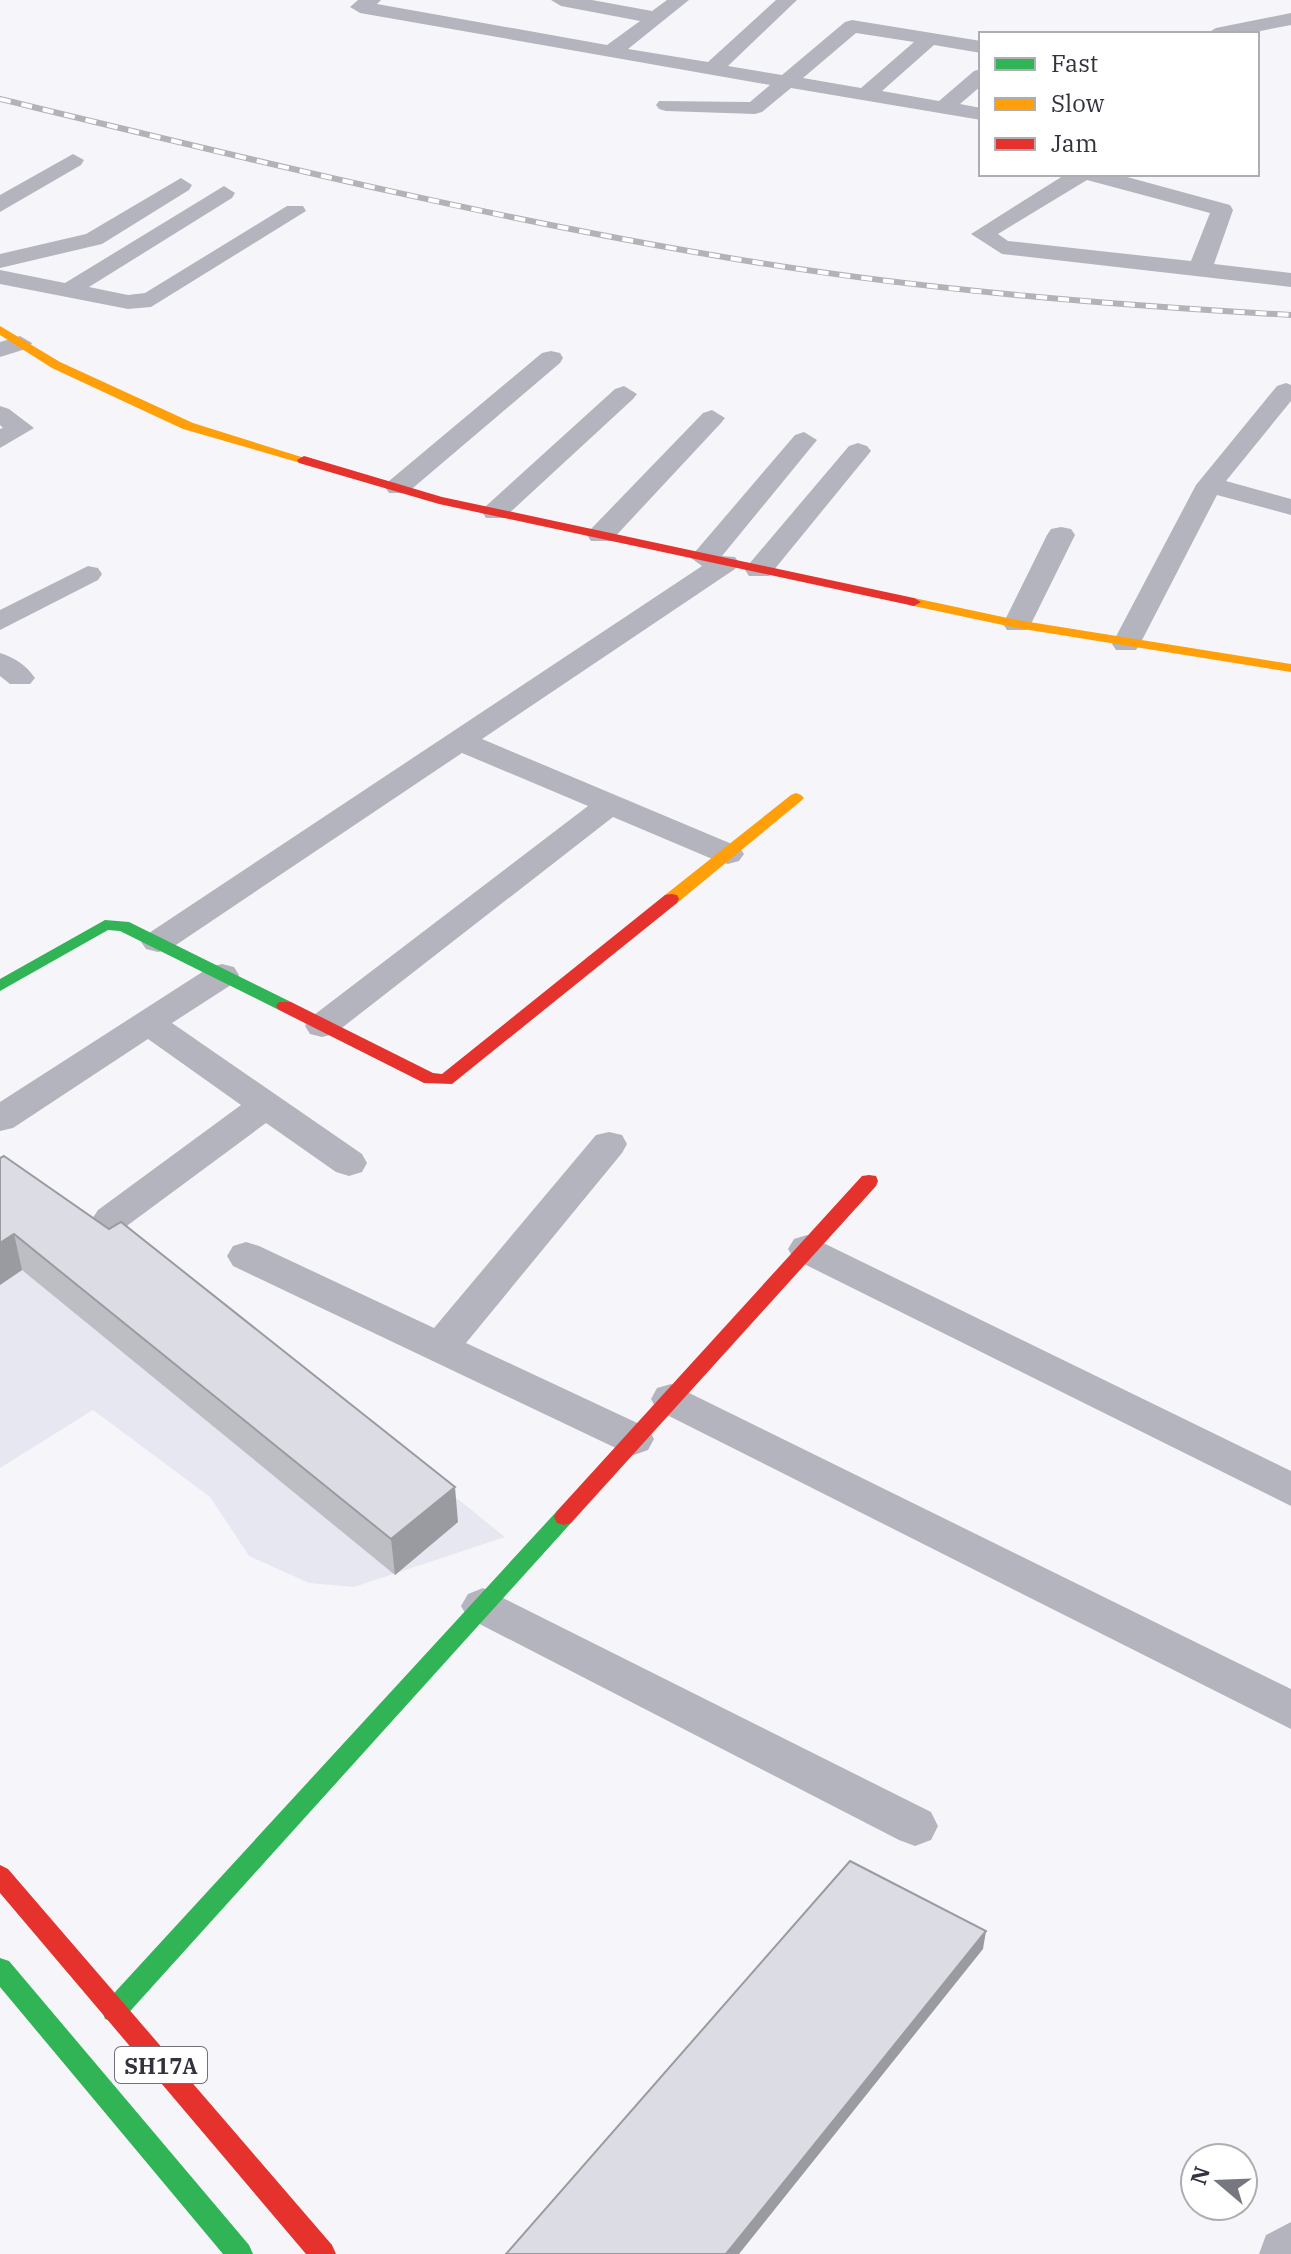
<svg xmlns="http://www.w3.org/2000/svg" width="1291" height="2254" font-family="'IBM Plex Serif',serif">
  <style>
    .built { fill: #e7e7f2 }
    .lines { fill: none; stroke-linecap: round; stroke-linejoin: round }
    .street { fill: #b4b4be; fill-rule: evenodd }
    .fast { fill: #30b455; fill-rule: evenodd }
    .slow { fill: #ff9f0a; fill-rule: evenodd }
    .jam { fill: #e5322d; fill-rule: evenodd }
    .rail-casing { stroke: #b2b2b9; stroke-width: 6 }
    .rail { stroke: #fff; stroke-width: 4; stroke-dasharray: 11; stroke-linecap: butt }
    .wall { fill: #bdbec4 }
    .shaded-wall { fill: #9a9ba0 }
    .building { fill: #dcdde4; stroke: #9a9ba0; stroke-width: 2 }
    .labels { text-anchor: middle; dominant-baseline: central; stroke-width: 6; stroke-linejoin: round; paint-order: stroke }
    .shield { fill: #fff; stroke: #707079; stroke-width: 2 }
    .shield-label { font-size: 22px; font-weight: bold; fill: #32333f }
  </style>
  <rect width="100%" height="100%" fill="#f6f6fa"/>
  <path class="built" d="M0 1197 377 1434 505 1537 354 1587 309 1583 249 1556 210 1497 93 1410 0 1468Z"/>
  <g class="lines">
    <path class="street" d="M358 0H381L377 4 607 45 640 21 561 6 551 0H592L652 11 667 0H689L628 49 708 62 776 0H797L728 66 782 75 845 22 852 20 981 41V53L934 45 882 91 939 101 974 71 981 69V86L960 104 981 108V120L791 88 762 112 755 114 666 111 659 109 656 105 659 101 750 102 770 85 360 13 350 7ZM856 33 914 42 861 88 803 78Z
      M1291 13V25L1245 34H1206L1216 28Z
      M73 154 84 160 81 165 0 212V195Z
      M1066 174H1116L1230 205 1233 210 1214 264 1291 273V287L1002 254 971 234ZM1087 180 1210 213 1191 261 1008 241 998 234Z
      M181 178 192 185 189 190 102 244 0 268V254L86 234Z
      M224 186 235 193 232 198 89 287 128 295 145 293 287 206H303L306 211 151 307 128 309 0 284V270L65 283Z
      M20 336 32 343 29 348 0 357V342Z
      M551 351 560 353 563 358 560 363 407 493H389L385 487 389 481 542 353Z
      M1286 383 1291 385V401L1226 481 1291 499V515L1217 495 1140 644 1136 650H1116L1112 644 1196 485 1277 386Z
      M624 386 637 394 633 399 504 518H486L482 512 486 506 615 389Z
      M0 406 9 409 34 428 0 448V429L3 428 0 425Z
      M712 410 725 418 721 423 611 541H591L587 535 591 529 703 413Z
      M804 432 817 440 722 556 735 557 739 563 735 569 482 739 739 847 744 854 739 861 728 864 717 861 613 817 334 1034 322 1037 310 1034 305 1026 310 1018 588 806 462 753 170 949 158 952 146 949 141 942 146 935 702 566 691 558 695 552 795 435Z
      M858 443 867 446 871 451 867 456 769 576H749L745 570 749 564 849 446Z
      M1061 527 1071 529 1075 535 1031 624 1027 630H1007L1003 624 1047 535 1051 529Z
      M88 566 98 568 102 574 98 580 0 630V610Z
      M0 653C14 657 27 666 35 678L30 684H10L0 676Z
      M222 964 234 967 239 975 234 983 172 1023 362 1154 367 1163 362 1172 349 1176 336 1172 266 1123 124 1228 111 1232 98 1228 92 1219 98 1210 241 1105 148 1039 13 1128 0 1131V1102L210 967Z
      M609 1132 622 1135 627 1144 622 1153 466 1343 648 1428 654 1439 648 1450 634 1455 620 1450 233 1266 227 1256 233 1246 246 1242 259 1246 434 1328 596 1135Z
      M807 1235 1291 1471V1506L794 1259 788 1249 794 1239Z
      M671 1384 1291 1689V1729L657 1410 651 1399 657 1388Z
      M483 1588 931 1812 938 1826 931 1840 915 1846 899 1840 468 1618 461 1606 468 1594Z
      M1291 2222V2254H1259L1266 2235Z"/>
    <path class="fast" d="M105 920 129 922 291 1002 294 1006 291 1010H279L120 931 108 930 0 991V979Z
      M564 1509 571 1511 574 1517 571 1523 123 2019 114 2022 105 2019 102 2011 105 2003 557 1511Z
      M0 1958 9 1961 249 2245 253 2254H223L0 1987Z"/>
    <path class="slow" d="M0 326 60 362 193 423 311 460 304 464 183 429 52 368 0 335Z
      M914 598 1017 620 1291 664V672L1017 628 909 605V599Z
      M796 793 801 795 804 798 801 801 677 903H665L663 899 665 895 791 795Z"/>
    <path class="jam" d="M304 456 442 497 914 598 921 602 914 606 439 504 299 463 297 460Z
      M671 894 677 895 679 899 677 903 452 1084 424 1083 279 1010 276 1006 279 1002H291L433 1073 442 1074 665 895Z
      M869 1175 876 1176 878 1181 876 1186 571 1523 564 1525 557 1523 554 1517 557 1511 862 1176Z
      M0 1865 8 1869 332 2245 336 2254H306L0 1893Z"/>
    <defs>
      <path id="rail" d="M0 99C252 160 504 222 760 263 936 291 1113 305 1291 315"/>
    </defs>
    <use href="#rail" class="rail-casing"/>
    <use href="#rail" class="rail"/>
  </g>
  <path class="wall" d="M0 1158 458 1522 395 1575 22 1270 0 1285Z"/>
  <path class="shaded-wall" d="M14 1234 22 1270 0 1285V1243Z
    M455 1487 458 1522 395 1575 391 1539Z
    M986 1931 983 1949 739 2254H726Z"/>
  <path class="building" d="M4 1156 109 1229 121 1222 455 1487 391 1539 14 1234 0 1243V1158Z
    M850 1861 986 1931 726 2254H506Z"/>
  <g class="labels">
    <rect class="shield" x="115" y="2047" width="92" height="36" rx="6"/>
    <g class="shield-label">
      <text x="161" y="2065">SH17A</text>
    </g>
  </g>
  <rect x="979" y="32" width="280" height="144" fill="#ffffff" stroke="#adadb2" stroke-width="2"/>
  <rect x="995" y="58" width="40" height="12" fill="#30b455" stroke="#adadb2" stroke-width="2"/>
  <text x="1051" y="72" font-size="24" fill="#32333f">Fast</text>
  <rect x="995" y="98" width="40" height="12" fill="#ff9f0a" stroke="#adadb2" stroke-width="2"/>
  <text x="1051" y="112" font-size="24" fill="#32333f">Slow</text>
  <rect x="995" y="138" width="40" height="12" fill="#e5322d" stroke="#adadb2" stroke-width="2"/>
  <text x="1051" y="152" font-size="24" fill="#32333f">Jam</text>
  <g transform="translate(1219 2182) rotate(289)"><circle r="38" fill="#ffffff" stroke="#adadb2" stroke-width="2"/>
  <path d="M0-6L14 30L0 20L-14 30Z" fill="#777780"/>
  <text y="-12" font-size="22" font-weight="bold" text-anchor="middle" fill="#32333f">N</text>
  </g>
</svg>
